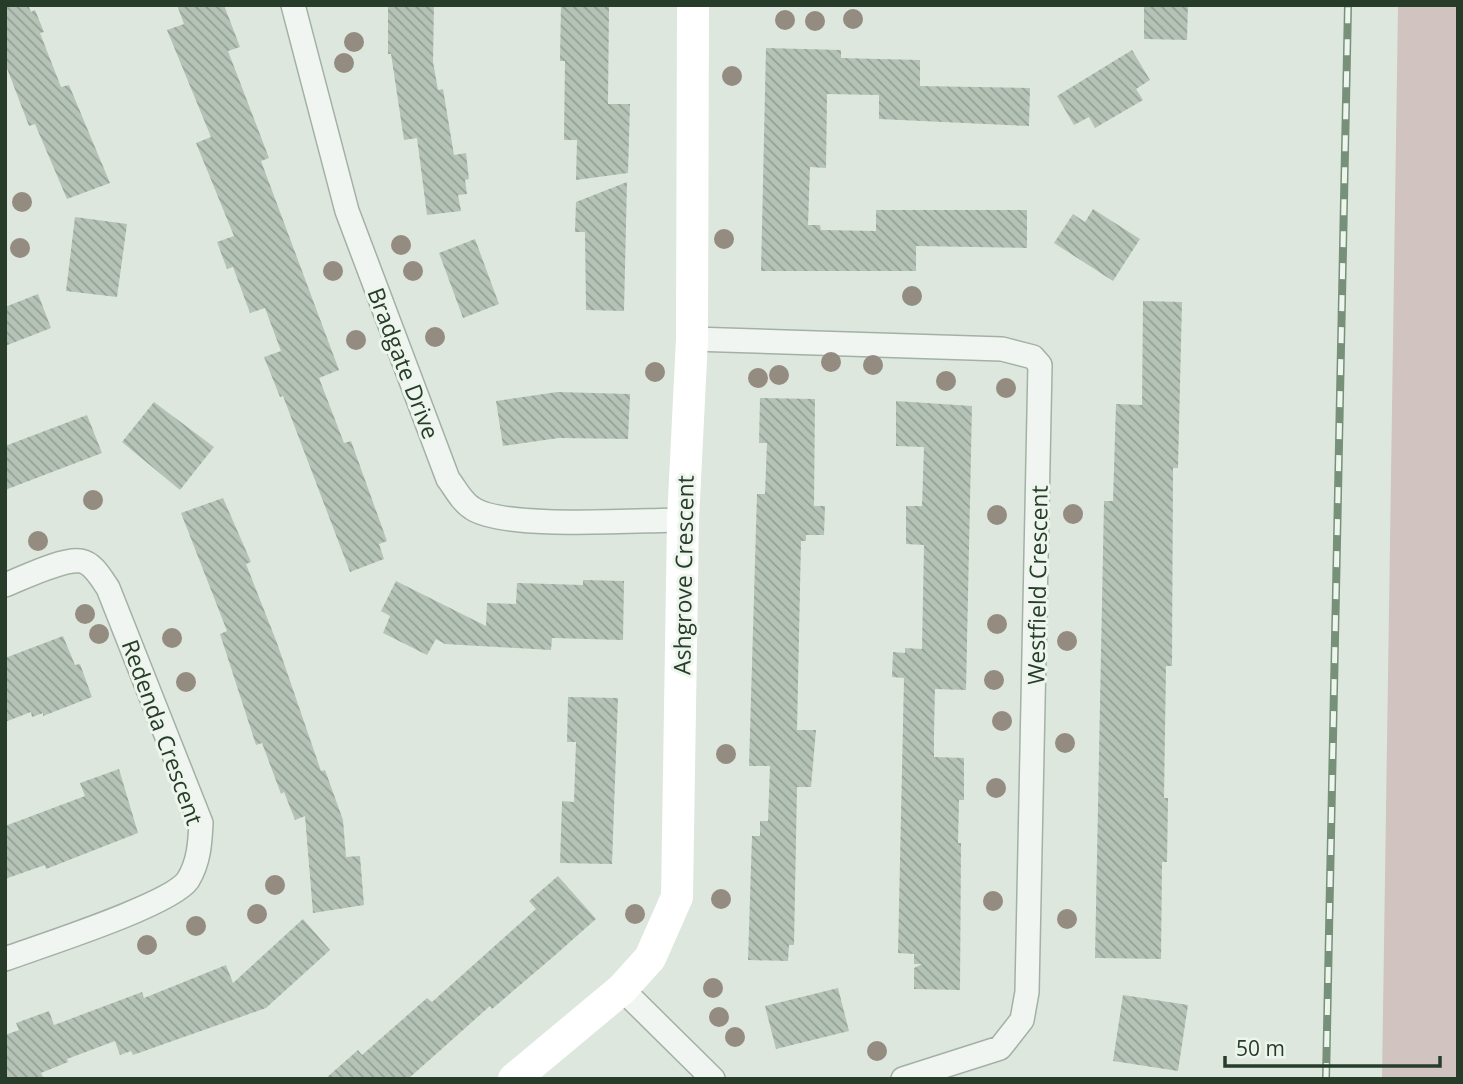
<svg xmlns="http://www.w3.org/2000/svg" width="1463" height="1084" font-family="'Open Sans',sans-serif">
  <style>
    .green { fill: #d1c3bf }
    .building { fill: url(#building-back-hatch) }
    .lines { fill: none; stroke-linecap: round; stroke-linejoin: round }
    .street-casing { stroke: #a3b1a4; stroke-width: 26 }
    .street { stroke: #f0f5f1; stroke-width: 23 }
    .secondary { stroke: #fff; stroke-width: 32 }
    .rail-casing { stroke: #77907a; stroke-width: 8 }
    .rail { stroke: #edf5ed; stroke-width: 5; stroke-dasharray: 16; stroke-linecap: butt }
    .tree { fill: #948b81 }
    .labels { text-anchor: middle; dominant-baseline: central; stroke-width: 6; stroke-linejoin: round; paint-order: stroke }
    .street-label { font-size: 23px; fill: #273d2a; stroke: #edf5ed }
  </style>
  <defs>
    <pattern id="building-back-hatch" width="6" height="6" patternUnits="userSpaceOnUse" patternTransform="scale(1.75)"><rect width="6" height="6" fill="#b5c3b7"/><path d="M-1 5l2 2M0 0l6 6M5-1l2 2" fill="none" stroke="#93a095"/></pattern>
  </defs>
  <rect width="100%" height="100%" fill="#dde7de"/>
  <path class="green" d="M1398 5H1458V1079H1382Z"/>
  <path class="building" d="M5 5H28L31 12 35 10 44 32 40 33 61 87 69 85 110 183 67 199 35 124 29 126 5 63Z
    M177 5H224L240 47 228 51 269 158 261 161 339 370 319 378 344 443 351 441 387 541 379 544 384 559 350 572 283 396 280 397 264 357 281 351 265 308 250 313 233 267 227 269 217 242 234 236 196 143 211 137 167 30 184 24Z
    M388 5H434L433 62 438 90 443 89 454 155 466 153 469 179 465 180 467 194 458 195 461 211 427 215 417 138 404 140 391 54H388Z
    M561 5H609L608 104H630L628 173 576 180 577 140H564L565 61H560Z
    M1144 5H1188L1187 40 1144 39Z
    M766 48 841 50V58L920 60V86L1030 88 1029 126 879 119V95L827 94 826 168 810 167 808 225H820L821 230 876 231V210H1027V248L916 246V271H761Z
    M1132 50 1150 80 1136 89 1143 100 1095 128 1089 117 1074 125 1057 96Z
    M627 182 624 311 586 310 585 232H575L576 202Z
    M1093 209 1140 239 1113 281 1054 243 1073 214 1085 222Z
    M75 217 127 224 117 297 66 291Z
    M475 239 499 304 463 318 439 253Z
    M38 294 51 328 5 346V307Z
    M1143 301 1182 302 1178 468H1173L1172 666H1166L1164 798H1168L1167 862H1162L1161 959 1095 958 1104 501H1113L1116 404 1142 405Z
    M557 392 630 394 628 439 559 438 503 446 496 401Z
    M760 398 815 399 814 506H825L824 535H806V541H801L797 730H816L811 787H797L794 945H789L788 961 748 960 752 836H760V821H768L770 766H749L757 494H765L767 443H759Z
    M896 401 972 406 966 690 935 689 934 736V757L964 758V800H959L958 843H961L960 990 914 989V968L922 964H914V954L898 953 904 678 892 677 893 652 905 653V648L922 649 924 545 906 544V506H922L924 447 896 446Z
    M154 402 214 447 180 490 122 442Z
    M87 415 102 453 5 490V446Z
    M223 498 251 562 246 564 277 643 321 771 325 770 343 820 346 857 360 856 364 905 313 913 305 816 295 820 284 792 281 794 262 743 256 745 220 634 227 631 181 513Z
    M583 580 624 581 623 640 552 638 551 650 445 644 436 639 427 655 383 633 390 616 381 611 396 581 486 626 487 603 516 604 517 583 583 585Z
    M63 636 75 665 80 664 92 697 43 716V713L32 717 31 712 5 722V658Z
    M568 697 618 698 612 864 560 863 562 801 574 802 576 742H567Z
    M119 769 138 833 46 869 45 865 5 879V826L85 796 80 783Z
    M558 876 596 919 553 957 492 1009 490 1006 408 1079H325L358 1050 362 1055 427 998 432 1002 536 909 529 901Z
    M303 919 330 950 266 1008 133 1055 131 1051 120 1055 115 1041 67 1059 68 1062 41 1073 44 1079H5V1035L19 1030 16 1023 49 1011 54 1025 142 992 144 998 226 965 233 983Z
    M838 988 849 1031 776 1049 765 1006Z
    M1123 995 1188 1005 1178 1071 1113 1061Z"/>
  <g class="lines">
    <defs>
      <path id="street" d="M293 5 347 211 448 479C455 488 462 502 472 508 503 530 640 520 683 520
        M692 339 1002 349 1033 357 1040 365 1027 992 1022 1020 1000 1048 903 1079
        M5 585C23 578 63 558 81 561 93 563 101 578 108 588L201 823C200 843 199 862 188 880 171 905 40 946 5 959
        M622 989 713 1079"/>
    </defs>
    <use href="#street" class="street-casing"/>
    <use href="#street" class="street"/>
    <path class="secondary" d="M514 1079 622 989 650 958 677 897 683 520 692 339 693 5"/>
    <defs>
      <path id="rail" d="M1326 1079 1348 5"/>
    </defs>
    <use href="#rail" class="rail-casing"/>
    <use href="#rail" class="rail"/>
  </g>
  <g class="tree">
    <circle cx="853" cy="19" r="10"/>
    <circle cx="785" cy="20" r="10"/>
    <circle cx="815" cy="21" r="10"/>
    <circle cx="354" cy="42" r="10"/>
    <circle cx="344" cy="63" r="10"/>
    <circle cx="732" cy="76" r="10"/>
    <circle cx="22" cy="202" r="10"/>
    <circle cx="724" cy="239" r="10"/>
    <circle cx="401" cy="245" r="10"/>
    <circle cx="20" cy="248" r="10"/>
    <circle cx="333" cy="271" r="10"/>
    <circle cx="413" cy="271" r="10"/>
    <circle cx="912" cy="296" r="10"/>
    <circle cx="435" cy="337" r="10"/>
    <circle cx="356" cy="340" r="10"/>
    <circle cx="831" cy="362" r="10"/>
    <circle cx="873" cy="365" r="10"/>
    <circle cx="655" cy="372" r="10"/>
    <circle cx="779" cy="375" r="10"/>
    <circle cx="758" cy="378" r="10"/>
    <circle cx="946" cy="381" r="10"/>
    <circle cx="1006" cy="388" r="10"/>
    <circle cx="93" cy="500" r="10"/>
    <circle cx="1073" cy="514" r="10"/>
    <circle cx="997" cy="515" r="10"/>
    <circle cx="38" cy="541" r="10"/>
    <circle cx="85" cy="614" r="10"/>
    <circle cx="997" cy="624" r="10"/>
    <circle cx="99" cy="634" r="10"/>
    <circle cx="172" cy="638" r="10"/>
    <circle cx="1067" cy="641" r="10"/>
    <circle cx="994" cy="680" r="10"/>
    <circle cx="186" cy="682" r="10"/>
    <circle cx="1002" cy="721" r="10"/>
    <circle cx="1065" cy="743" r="10"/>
    <circle cx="726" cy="754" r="10"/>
    <circle cx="996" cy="788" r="10"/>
    <circle cx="275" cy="885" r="10"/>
    <circle cx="721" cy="899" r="10"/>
    <circle cx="993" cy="901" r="10"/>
    <circle cx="257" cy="914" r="10"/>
    <circle cx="635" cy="914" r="10"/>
    <circle cx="1067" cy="919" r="10"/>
    <circle cx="196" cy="926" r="10"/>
    <circle cx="147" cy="945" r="10"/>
    <circle cx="713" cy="988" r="10"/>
    <circle cx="719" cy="1017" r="10"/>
    <circle cx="735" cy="1037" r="10"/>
    <circle cx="877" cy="1051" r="10"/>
  </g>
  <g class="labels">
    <g class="street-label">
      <text transform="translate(404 363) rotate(69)">Bradgate Drive</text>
      <text transform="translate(683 575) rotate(-89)">Ashgrove Crescent</text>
      <text transform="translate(1037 585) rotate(-89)">Westfield Crescent</text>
      <text transform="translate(163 732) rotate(70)">Redenda Crescent</text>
    </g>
  </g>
  <rect width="1463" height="1084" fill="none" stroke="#273d2a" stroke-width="14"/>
  <path d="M1225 1056v10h215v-10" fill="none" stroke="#273d2a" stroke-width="3.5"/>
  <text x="1236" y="1056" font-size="21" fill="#273d2a" stroke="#edf5ed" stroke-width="5" paint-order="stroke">50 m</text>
</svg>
